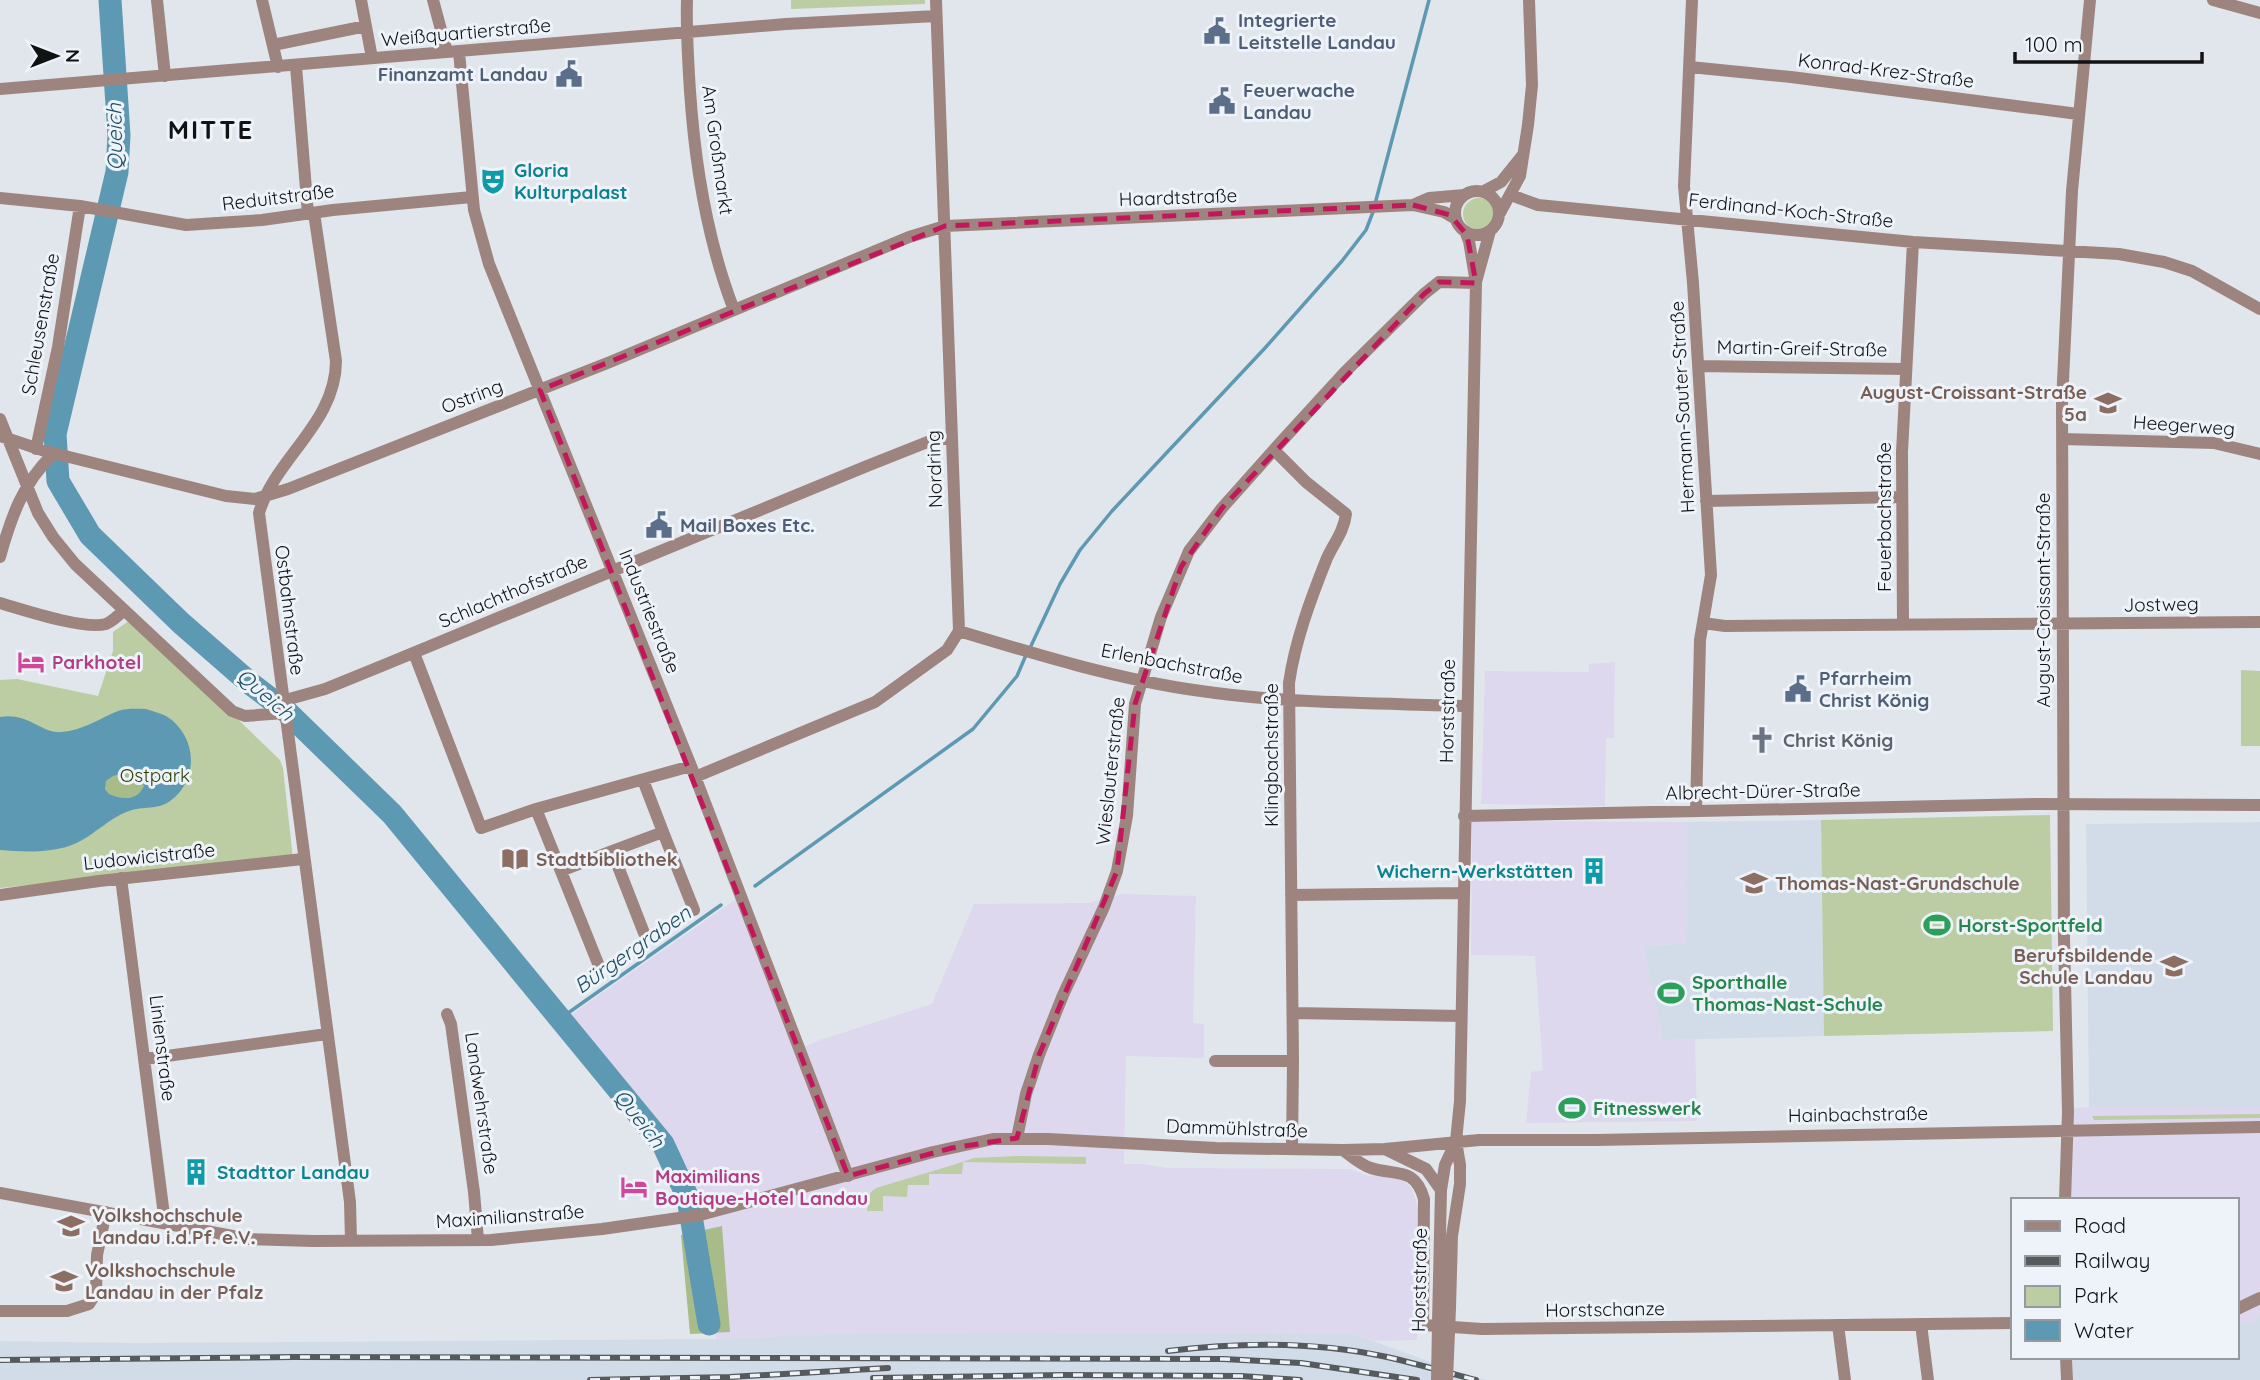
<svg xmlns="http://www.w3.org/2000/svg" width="2260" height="1380" font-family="Quicksand,sans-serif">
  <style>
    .commercial { fill: #ddd8ee }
    .built { fill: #d2dce8 }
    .green { fill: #bccca3 }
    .forest { fill: #a8bc89 }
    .water { fill: #5e99b4; fill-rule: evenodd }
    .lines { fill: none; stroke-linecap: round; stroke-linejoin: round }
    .stream { stroke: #5e99b4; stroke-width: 3.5 }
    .river { stroke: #5e99b4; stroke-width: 23 }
    .minor { stroke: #9e847f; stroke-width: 12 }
    .rail-casing { stroke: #575a5d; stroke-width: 6 }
    .rail { stroke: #eef3fa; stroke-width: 3.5; stroke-dasharray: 10; stroke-linecap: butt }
    .minor-bridge { stroke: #9e847f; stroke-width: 12 }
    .marked { fill: none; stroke: #c2185b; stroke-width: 5; stroke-dasharray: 14 9; stroke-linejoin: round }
    .labels { text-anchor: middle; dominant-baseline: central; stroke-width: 6; stroke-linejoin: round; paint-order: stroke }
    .service-label { font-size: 19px; font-weight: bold; fill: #4e5e75; stroke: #eef3fa; text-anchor: start }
    .street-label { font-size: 19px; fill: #111214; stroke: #eef3fa }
    .culture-label { font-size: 19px; font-weight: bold; fill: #0d838f; stroke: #eef3fa; text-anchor: start }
    .education-label { font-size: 19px; font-weight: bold; fill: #785e54; stroke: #eef3fa; text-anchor: start }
    .hotel-label { font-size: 19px; font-weight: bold; fill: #b23c85; stroke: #eef3fa; text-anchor: start }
    .worship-label { font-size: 19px; font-weight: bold; fill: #5b616d; stroke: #eef3fa; text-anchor: start }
    .park-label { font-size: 19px; fill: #2e3f03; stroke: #eef3fa }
    .leisure-label { font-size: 19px; font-weight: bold; fill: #27864d; stroke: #eef3fa; text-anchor: start }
    .water-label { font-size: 21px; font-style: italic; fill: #1f5064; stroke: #eef3fa }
    .district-label { font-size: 26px; font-weight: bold; letter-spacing: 2px; fill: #111214; stroke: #eef3fa }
  </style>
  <rect width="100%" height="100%" fill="#e1e6ec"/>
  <path class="commercial" d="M1615 662 1614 738H1606L1605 806 1481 804 1485 671 1589 672V664Z
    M1472 821 1688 822 1686 943 1644 947 1663 1040 1695 1039 1697 1121 1526 1123 1531 1072 1543 1070 1535 956 1471 955Z
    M1123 894 1196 896 1193 1023 1204 1024V1058L1126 1056 1124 1164H1143L1167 1168 1350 1169 1369 1176 1394 1177 1403 1180 1412 1189 1418 1207 1417 1340 1373 1341 1354 1334H829L716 1339 690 1198 665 1143 565 1019 739 897 799 1049 820 1040 932 1004 974 904 1088 903Z
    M2090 1107H2260V1314L2254 1324H2237V1200H2070L2069 1109Z"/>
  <path class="built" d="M1821 820 1824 1036 1663 1040 1644 947 1686 943 1688 822Z
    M2260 822V1107H2089L2086 824Z
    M2260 1314V1380H2073V1357H2237V1324H2254Z
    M988 1333 1354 1334 1463 1374 1486 1380H0V1341L134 1343 716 1339 829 1334Z"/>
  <path class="green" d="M791 0H925V4L791 9Z
    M1463 214a16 16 0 1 1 32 0a16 16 0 1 1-32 0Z
    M133 618 280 760 283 768 293 859 0 888V680L17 679 98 696 113 651V632Z
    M2241 670 2260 671V746H2241Z
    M2050 815 2053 1031 1824 1036 1821 820Z
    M2260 1114V1118L2094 1120 2092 1116Z
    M1017 1156 1086 1157V1164L963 1162 962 1174H929V1185H908L907 1197 883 1196V1211H867L870 1193 876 1188 953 1165 974 1158Z"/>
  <path class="forest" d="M125 773 139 778 144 786C137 801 123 800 109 794L105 789 106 781 113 776Z
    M722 1226 730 1332 690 1334 681 1235Z"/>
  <path class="water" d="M146 709C152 711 160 713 166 716 197 735 200 780 170 801 159 810 142 806 129 811 108 818 91 839 69 846 48 853 22 852 0 850V717C29 712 41 734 62 732 81 731 101 718 118 711 127 708 137 709 146 709ZM125 773 139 778 144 786C137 801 123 800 109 794L105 789 106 781 113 776Z"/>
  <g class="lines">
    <path class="stream" d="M1375 204 1429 0
      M1030 648 1060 584 1080 550 1112 511 1265 348 1342 261 1366 230 1373 212
      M755 886 973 729 1017 676 1026 655
      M561 1018 721 905"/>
    <path class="river" d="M110 0 119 135 117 172 55 434 58 481 90 535 181 623 251 684 285 710 392 814 663 1144 688 1198 709 1324"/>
    <path class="minor" d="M157 0 165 76
      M262 0 278 67
      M361 0 372 58
      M433 0 447 52
      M687 0C686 30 688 60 690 91 695 166 707 240 734 310
      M1692 0 1684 186 1693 283 1711 575 1700 640 1696 811
      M2213 0 2260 13
      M273 45 366 26
      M459 52 474 210 489 264 691 766 848 1176
      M296 66 308 214
      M1690 67 1791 77 2078 114
      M0 89 786 24 936 16
      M1455 213a22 22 0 1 1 44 0a22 22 0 1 1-44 0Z
      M1484 191 1501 182 1522 156
      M1511 195 1538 205 1913 242 2119 254 2164 262 2192 271 2260 309
      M0 198 80 206 186 225 262 220 333 210 472 197
      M1413 205 1429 198 1464 195
      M314 213 336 361C336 423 275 458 259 513L350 1202 351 1241
      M1500 213 1520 176 1528 125 1532 85 1529 0
      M1476 282 1490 231
      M1699 366 1906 369
      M0 419 38 513 53 537 75 564 232 711 245 716 284 713
      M0 436 45 451 226 496 255 499 288 489 610 362 909 237 945 226 1413 205 1444 212 1456 219
      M2062 439 2214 443 2260 454
      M36 449 58 347 80 206
      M1274 450 1306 482 1346 514C1344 531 1334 543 1327 558 1311 598 1295 641 1289 683L1293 1061 1292 1149
      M1706 501 1902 497
      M0 557C11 517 23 483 53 454
      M0 603C24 610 84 630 106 624 113 621 118 616 124 610
      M1703 623 1725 626 2260 622
      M1903 625 1902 452 1913 242
      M959 631C1038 655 1120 680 1201 691 1289 704 1379 703 1467 706
      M414 653 481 828 536 809 599 966
      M282 701 325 689 384 665 867 466 930 441 952 437
      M695 777 875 702 947 650 959 631 936 0
      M643 780 663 832
      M536 809 691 766
      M1464 816 2034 804 2260 805
      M612 851 663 832 694 910
      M561 871 612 851 644 933
      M121 878 165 1223
      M0 895 99 881 303 859
      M1291 895 1462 893
      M1293 1013 1461 1016
      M447 1014 451 1024 474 1192 478 1240
      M145 1059 327 1034
      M1215 1061H1293
      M1017 1138 1026 1094 1039 1055 1063 995 1104 907 1117 871 1127 816 1135 704 1161 617 1189 551 1222 508 1280 443 1345 372 1424 294 1439 282 1476 283
      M1343 1150C1352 1157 1361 1165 1371 1168 1395 1176 1415 1166 1424 1199L1423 1325 1482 1329 2013 1323
      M1387 1150 1426 1169 1441 1190
      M0 1193 249 1239 313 1241 491 1240 602 1229 700 1215 933 1152 993 1139H1048L1216 1148 1343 1150 1385 1149 1479 1140H1596L2260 1127
      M2065 1200 2068 1112 2064 938 2062 402 2072 191 2090 0
      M1450 1308 1452 1236 1460 1184V1165L1456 1141 1460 1101 1475 331 1476 283 1469 241 1465 231
      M2237 1309 2260 1298
      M0 1311H67L89 1304 96 1293 97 1255 106 1212
      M1438 1323 1441 1190 1445 1165 1456 1141
      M1921 1324 1928 1380
      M1838 1325 1845 1380
      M2066 1357 2067 1380"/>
    <defs>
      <path id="rail" d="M1168 1351C1241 1342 1315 1341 1387 1357 1417 1364 1446 1372 1476 1380
        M0 1360 293 1357 1223 1359 1301 1363 1417 1380
        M873 1378 1063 1375 1241 1376 1300 1380
        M590 1380 730 1377 888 1368"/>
    </defs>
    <use href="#rail" class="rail-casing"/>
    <use href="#rail" class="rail"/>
    <path class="minor-bridge" d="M1437 1380 1438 1323
      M1447 1380 1450 1308"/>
  </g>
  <path class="marked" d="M1413 205 1450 215 1467 235 1476 283 1439 282 1424 294 1222 508 1181 567 1135 704 1117 871 1039 1055 1017 1138 952 1148 848 1176 540 390 945 226Z"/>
  <defs>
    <symbol id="civic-bare" viewBox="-9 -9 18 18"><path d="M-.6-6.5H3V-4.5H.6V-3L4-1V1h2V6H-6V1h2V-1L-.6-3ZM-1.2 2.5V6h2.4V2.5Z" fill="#5c6f8a" stroke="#eef3fa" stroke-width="2.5" paint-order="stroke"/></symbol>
    <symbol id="theatre-bare" viewBox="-9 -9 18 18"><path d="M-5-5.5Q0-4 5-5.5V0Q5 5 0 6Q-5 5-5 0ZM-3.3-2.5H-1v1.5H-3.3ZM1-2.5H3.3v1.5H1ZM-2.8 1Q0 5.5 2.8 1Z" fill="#0f9aa8" stroke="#eef3fa" stroke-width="2.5" paint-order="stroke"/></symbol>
    <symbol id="university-bare" viewBox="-9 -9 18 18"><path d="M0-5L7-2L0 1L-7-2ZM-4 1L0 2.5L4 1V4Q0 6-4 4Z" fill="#8d6e63" stroke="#eef3fa" stroke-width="2.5" paint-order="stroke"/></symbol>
    <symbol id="hotel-bare" viewBox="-9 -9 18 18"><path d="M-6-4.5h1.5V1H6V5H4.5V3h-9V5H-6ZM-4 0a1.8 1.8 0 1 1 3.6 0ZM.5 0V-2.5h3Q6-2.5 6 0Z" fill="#d1479c" stroke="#eef3fa" stroke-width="2.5" paint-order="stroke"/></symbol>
    <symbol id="church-bare" viewBox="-9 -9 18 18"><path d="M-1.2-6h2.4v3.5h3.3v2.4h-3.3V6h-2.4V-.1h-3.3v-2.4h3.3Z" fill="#6b7280" stroke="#eef3fa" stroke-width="2.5" paint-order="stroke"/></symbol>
    <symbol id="library-bare" viewBox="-9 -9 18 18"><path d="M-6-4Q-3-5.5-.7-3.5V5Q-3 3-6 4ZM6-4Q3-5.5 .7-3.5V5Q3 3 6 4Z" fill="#8d6e63" stroke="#eef3fa" stroke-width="2.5" paint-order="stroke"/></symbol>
    <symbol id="building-bare" viewBox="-9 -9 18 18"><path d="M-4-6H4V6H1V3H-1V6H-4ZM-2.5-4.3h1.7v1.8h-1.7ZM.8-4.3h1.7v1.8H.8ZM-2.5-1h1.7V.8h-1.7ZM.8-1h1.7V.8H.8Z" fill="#0f9aa8" stroke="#eef3fa" stroke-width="2.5" paint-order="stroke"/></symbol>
    <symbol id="school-bare" viewBox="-9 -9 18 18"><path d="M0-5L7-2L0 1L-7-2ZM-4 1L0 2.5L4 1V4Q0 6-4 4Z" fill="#8d6e63" stroke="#eef3fa" stroke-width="2.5" paint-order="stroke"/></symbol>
    <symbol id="stadium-bare" viewBox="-9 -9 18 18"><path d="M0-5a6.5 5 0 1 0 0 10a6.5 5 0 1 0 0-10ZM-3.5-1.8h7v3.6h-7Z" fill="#2e9e5b" stroke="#eef3fa" stroke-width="2.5" paint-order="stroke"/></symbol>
  </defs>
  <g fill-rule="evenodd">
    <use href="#civic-bare" x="1198" y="12" width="38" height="38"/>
    <use href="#civic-bare" x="550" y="55" width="38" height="38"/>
    <use href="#civic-bare" x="1203" y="82" width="38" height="38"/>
    <use href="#theatre-bare" x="474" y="162" width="38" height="38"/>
    <use href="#university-bare" x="2089" y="384" width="38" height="38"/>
    <use href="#civic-bare" x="640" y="506" width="38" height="38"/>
    <use href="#hotel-bare" x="12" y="643" width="38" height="38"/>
    <use href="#civic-bare" x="1779" y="670" width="38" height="38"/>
    <use href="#church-bare" x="1743" y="721" width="38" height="38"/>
    <use href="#library-bare" x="496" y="840" width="38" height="38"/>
    <use href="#building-bare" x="1575" y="852" width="38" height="38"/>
    <use href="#school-bare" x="1735" y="864" width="38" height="38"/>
    <use href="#stadium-bare" x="1918" y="906" width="38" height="38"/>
    <use href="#school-bare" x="2155" y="947" width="38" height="38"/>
    <use href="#stadium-bare" x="1652" y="974" width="38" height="38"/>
    <use href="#stadium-bare" x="1553" y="1089" width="38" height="38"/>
    <use href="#building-bare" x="177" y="1153" width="38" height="38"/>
    <use href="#hotel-bare" x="615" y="1168" width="38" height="38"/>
    <use href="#university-bare" x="52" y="1207" width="38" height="38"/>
    <use href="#university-bare" x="45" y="1262" width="38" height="38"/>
  </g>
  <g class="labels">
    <g class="service-label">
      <text x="1238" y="20">Integrierte<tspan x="1238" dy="22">Leitstelle Landau</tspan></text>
      <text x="548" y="74" text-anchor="end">Finanzamt Landau</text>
      <text x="1243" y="90">Feuerwache<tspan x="1243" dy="22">Landau</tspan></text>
      <text x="680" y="525">Mail Boxes Etc.</text>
      <text x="1819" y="678">Pfarrheim<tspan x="1819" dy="22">Christ König</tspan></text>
    </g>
    <g class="street-label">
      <text transform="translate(466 32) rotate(-5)">Weißquartierstraße</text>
      <text transform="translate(1886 70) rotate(7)">Konrad-Krez-Straße</text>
      <text transform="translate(718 150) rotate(82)">Am Großmarkt</text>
      <text transform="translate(278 197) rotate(-7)">Reduitstraße</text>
      <text transform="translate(1178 197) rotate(-2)">Haardtstraße</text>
      <text transform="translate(1791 210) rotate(6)">Ferdinand-Koch-Straße</text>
      <text transform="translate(40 324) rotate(-80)">Schleusenstraße</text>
      <text transform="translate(1802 348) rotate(1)">Martin-Greif-Straße</text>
      <text transform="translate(472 396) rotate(-21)">Ostring</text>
      <text transform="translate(1682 407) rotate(-93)">Hermann-Sauter-Straße</text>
      <text transform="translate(2184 425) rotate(4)">Heegerweg</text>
      <text transform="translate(934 469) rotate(-92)">Nordring</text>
      <text transform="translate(1884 517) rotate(-90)">Feuerbachstraße</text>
      <text transform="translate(513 591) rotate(-23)">Schlachthofstraße</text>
      <text transform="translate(2043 600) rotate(-90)">August-Croissant-Straße</text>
      <text transform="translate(2161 604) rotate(-1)">Jostweg</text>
      <text transform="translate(290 610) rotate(83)">Ostbahnstraße</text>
      <text transform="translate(650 611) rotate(68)">Industriestraße</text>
      <text transform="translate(1172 663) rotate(11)">Erlenbachstraße</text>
      <text transform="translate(1447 711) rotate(-89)">Horststraße</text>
      <text transform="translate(1271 755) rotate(-90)">Klingbachstraße</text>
      <text transform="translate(1110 771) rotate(-84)">Wieslauterstraße</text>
      <text transform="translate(1763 791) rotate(-1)">Albrecht-Dürer-Straße</text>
      <text transform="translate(149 856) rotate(-6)">Ludowicistraße</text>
      <text transform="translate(163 1048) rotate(83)">Linienstraße</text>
      <text transform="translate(482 1103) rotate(82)">Landwehrstraße</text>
      <text transform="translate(1858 1114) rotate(-1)">Hainbachstraße</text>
      <text transform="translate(1237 1128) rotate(2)">Dammühlstraße</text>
      <text transform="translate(510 1216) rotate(-4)">Maximilianstraße</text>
      <text transform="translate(1419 1280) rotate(-89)">Horststraße</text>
      <text transform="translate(1605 1309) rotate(-1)">Horstschanze</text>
    </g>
    <g class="culture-label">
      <text x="514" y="170">Gloria<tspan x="514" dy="22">Kulturpalast</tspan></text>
      <text x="1573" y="871" text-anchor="end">Wichern-Werkstätten</text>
      <text x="217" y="1172">Stadttor Landau</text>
    </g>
    <g class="education-label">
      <text x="2087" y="392" text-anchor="end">August-Croissant-Straße<tspan x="2087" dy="22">5a</tspan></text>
      <text x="536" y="859">Stadtbibliothek</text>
      <text x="1775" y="883">Thomas-Nast-Grundschule</text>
      <text x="2153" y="955" text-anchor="end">Berufsbildende<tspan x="2153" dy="22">Schule Landau</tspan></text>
      <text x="92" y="1215">Volkshochschule<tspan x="92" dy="22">Landau i.d.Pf. e.V.</tspan></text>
      <text x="85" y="1270">Volkshochschule<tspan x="85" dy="22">Landau in der Pfalz</tspan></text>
    </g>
    <g class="hotel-label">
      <text x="52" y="662">Parkhotel</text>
      <text x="655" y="1176">Maximilians<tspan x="655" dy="22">Boutique-Hotel Landau</tspan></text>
    </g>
    <g class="worship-label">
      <text x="1783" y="740">Christ König</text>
    </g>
    <g class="park-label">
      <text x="155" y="775">Ostpark</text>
    </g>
    <g class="leisure-label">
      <text x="1958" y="925">Horst-Sportfeld</text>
      <text x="1692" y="982">Sporthalle<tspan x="1692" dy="22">Thomas-Nast-Schule</tspan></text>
      <text x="1593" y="1108">Fitnesswerk</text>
    </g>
    <g class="water-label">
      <text transform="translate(114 137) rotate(-91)">Queich</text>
      <text transform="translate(266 694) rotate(41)">Queich</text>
      <text transform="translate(632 949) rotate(-35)">Bürgergraben</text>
      <text transform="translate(640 1118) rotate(52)">Queich</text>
    </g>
    <g class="district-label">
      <text x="211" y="129">MITTE</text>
    </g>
  </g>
  <rect x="2011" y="1198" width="228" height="161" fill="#eef3fa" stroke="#96999e" stroke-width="2"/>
  <rect x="2025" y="1221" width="35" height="10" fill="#9e847f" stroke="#96999e" stroke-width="2"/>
  <text x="2074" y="1233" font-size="21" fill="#111214">Road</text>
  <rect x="2025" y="1256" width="35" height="10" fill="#575a5d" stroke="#96999e" stroke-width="2"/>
  <text x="2074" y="1268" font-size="21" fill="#111214">Railway</text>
  <rect x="2025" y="1286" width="35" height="21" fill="#bccca3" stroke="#96999e" stroke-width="2"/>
  <text x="2074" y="1303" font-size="21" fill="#111214">Park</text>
  <rect x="2025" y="1320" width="35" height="21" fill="#5e99b4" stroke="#96999e" stroke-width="2"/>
  <text x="2074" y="1338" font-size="21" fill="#111214">Water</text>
  <g transform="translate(56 56) rotate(90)" stroke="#eef3fa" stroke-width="5" paint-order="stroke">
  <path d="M0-5L12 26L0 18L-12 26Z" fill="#111214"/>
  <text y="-10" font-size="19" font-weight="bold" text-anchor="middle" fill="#111214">N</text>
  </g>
  <path d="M2015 52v10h187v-10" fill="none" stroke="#111214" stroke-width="3.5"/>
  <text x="2025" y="52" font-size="21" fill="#111214" stroke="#eef3fa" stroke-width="5" paint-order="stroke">100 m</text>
</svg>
